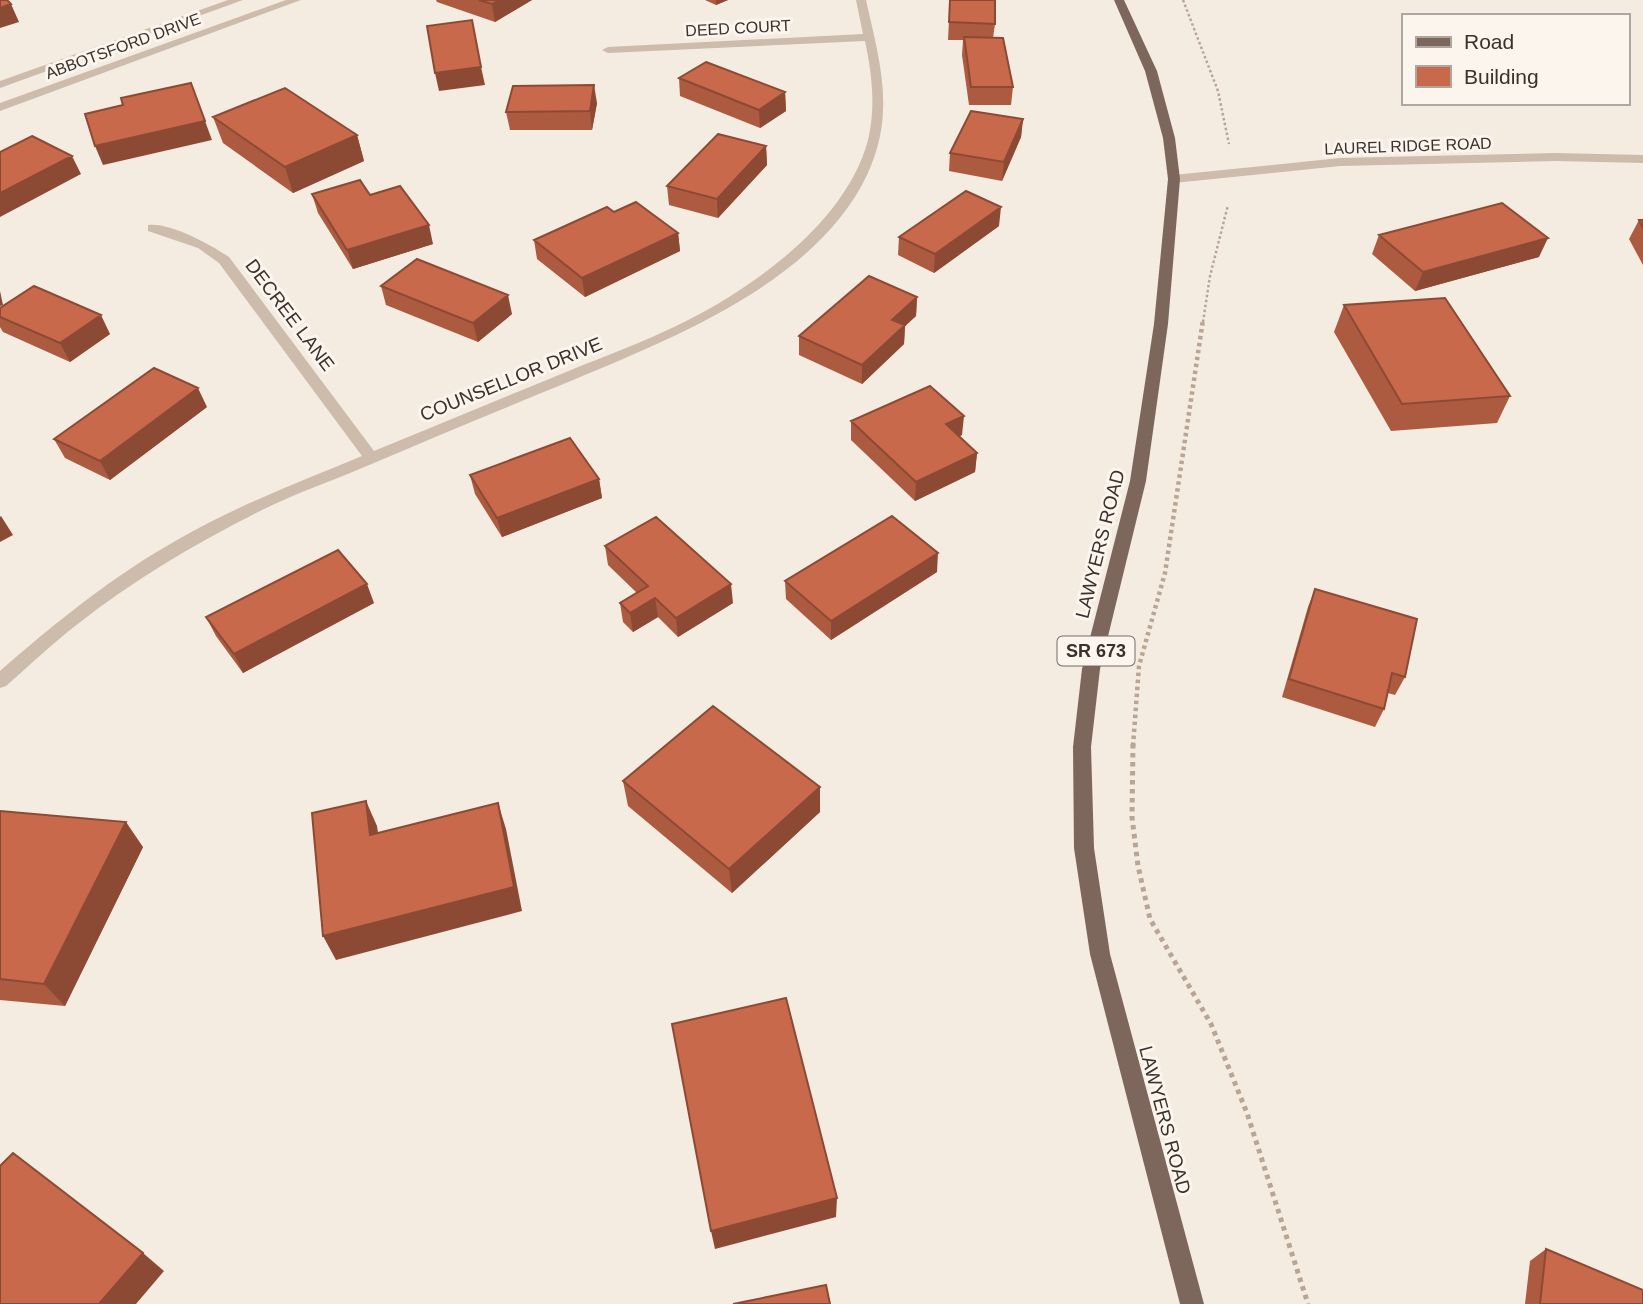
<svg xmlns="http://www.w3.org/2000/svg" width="1643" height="1304" font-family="Helvetica,sans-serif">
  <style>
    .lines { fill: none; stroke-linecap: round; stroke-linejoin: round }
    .path-far2 { stroke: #b9a596; stroke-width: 2.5; stroke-dasharray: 2.5 2.5; stroke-linecap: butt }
    .path-far1 { stroke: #b9a596; stroke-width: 4.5; stroke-dasharray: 3.5 3.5; stroke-linecap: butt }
    .path { stroke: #b9a596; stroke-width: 5; stroke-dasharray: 4.5 4.5; stroke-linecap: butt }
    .street { fill: #cdbbac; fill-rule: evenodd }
    .primary { fill: #7d675c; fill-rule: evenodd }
    .wall { fill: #ac5a40 }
    .shaded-wall { fill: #8c4a34 }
    .building { fill: #c8694b; stroke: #8c4a34; stroke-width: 2 }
    .labels { text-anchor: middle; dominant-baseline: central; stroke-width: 6; stroke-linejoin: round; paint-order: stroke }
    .far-street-label { font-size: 16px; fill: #3b302b; stroke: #fbf5ee }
    .shield { fill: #fbf5ee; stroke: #756b66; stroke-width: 2 }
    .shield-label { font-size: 18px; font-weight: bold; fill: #3b302b }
    .street-label { font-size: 19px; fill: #3b302b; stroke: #fbf5ee }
  </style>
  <rect width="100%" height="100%" fill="#f4ebe1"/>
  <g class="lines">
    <path class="path-far2" d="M1183 0 1218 91 1229 144
      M1203 322 1210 276 1228 205"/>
    <path class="path-far1" d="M1133 746 1139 666 1165 573 1203 320"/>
    <path class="path" d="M1133 744 1132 817 1138 866 1150 919 1211 1024 1247 1113 1308 1304"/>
    <path class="street" d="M228 0H243L0 88V81Z
      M286 0H301L0 111V103Z
      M856 0H866C880 63 896 113 867 175 815 285 665 341 561 385 495 412 428 440 362 468 329 482 294 494 262 510 198 542 135 579 79 623 54 642 30 665 6 686L0 688V671C55 623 113 576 177 540 236 506 299 482 362 456L219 263 198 248 148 231V225C170 222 211 245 229 257L374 451C440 424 505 397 571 370 605 356 641 343 674 327 748 292 846 224 868 140 876 107 872 74 865 41L608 53 602 50 608 47 863 34Z
      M1555 153 1643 155V163L1555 161 1340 166 1174 183 1168 179 1174 175 1340 158Z"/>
    <path class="primary" d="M1114 0H1124L1157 71 1175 138 1180 179 1168 324 1146 481 1100 669 1091 747 1094 848 1110 954 1204 1304H1180L1090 954 1074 848 1073 747 1082 669 1130 481 1154 324 1168 179 1163 138 1145 71Z"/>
  </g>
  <path class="wall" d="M436 0H532L495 22 437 2Z
    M705 0H728L716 5Z
    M950 0 995 24 993 38 1013 87 1011 105H969L962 55 963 40H948Z
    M679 78 785 92 786 111 760 128 680 96Z
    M597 103 592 130H510L506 112Z
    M213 117 357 135 364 161 293 193 223 143Z
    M1023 119 1021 137 1002 181 949 171 950 153Z
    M766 146 767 165 718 218 669 205 667 186Z
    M312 194 370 195 433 244 353 269 318 213Z
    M614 212 678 233 680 251 585 297 537 259 534 240Z
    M1639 220H1643V265L1629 239Z
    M999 226 934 273 898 255 899 237Z
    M1379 235 1539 257 1415 291 1372 254Z
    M381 286 512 314 478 342 386 305Z
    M917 297 916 316 905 326 904 344 862 384 799 355V336Z
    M1344 305 1510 396 1497 423 1391 431 1334 332Z
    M0 308 110 334 70 362 3 332 0 327Z
    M207 407 110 480 65 458 54 439Z
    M851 421 962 435 959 436 977 453 975 472 915 501 851 440Z
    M470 475 599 479 602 498 502 537 475 494Z
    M605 546 733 603 678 637 658 617 633 632 623 622 620 603 637 593 608 565Z
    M937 572 831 640 786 599 785 581Z
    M1315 589 1405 677 1395 695 1388 693 1384 709 1375 727 1282 697 1308 607Z
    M374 603 243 673 216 636 206 617Z
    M623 781 820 787V812L732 893 628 806Z
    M0 811 143 847 65 1006 0 1000Z
    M1546 1249 1643 1304H1525L1530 1261Z"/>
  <path class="shaded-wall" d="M500 0H532L495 22 492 4Z
    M716 0H728L716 5Z
    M11 4 19 22 0 28V8Z
    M481 67 485 85 439 91 435 73Z
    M594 85 597 103 592 130 590 111Z
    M785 92 786 111 760 128 759 110Z
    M1023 119 1021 137 1002 181 1004 162Z
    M205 121 212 140 103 165 95 146Z
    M357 135 364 161 293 193 285 167Z
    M766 146 767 165 718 218 717 199Z
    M72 156 81 174 0 217V193Z
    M1001 207 999 226 934 273 935 254Z
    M429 225 433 244 353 269 347 250Z
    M678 233 680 251 585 297 582 278Z
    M1548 238 1539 257 1415 291 1423 272Z
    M0 291 3 305 0 306Z
    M508 295 512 314 478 342 473 323Z
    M917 297 916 316 905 326 904 344 862 384V365L892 320Z
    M101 315 110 334 70 362 60 343Z
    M198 388 207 407 110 480 100 461Z
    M964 416 962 435 944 443 946 424Z
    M977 453 975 472 915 501 916 482Z
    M599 479 602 498 502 537 497 518Z
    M1 516 13 535 0 542V517Z
    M938 553 937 572 831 640V621Z
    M367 584 374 603 243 673 234 654Z
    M731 584 733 603 678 637 676 618Z
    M655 598 658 617 633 632 630 613Z
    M820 787V812L732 893 729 869Z
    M366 801 377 826 382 859 370 835Z
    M498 803 506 829 522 911 336 960 323 936Z
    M126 822 143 847 65 1006 44 984Z
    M837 1198 836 1217 715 1249 711 1231Z
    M143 1253 164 1271 136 1304H99Z"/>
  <path class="building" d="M0 0H7L11 4 0 8Z
    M479 0H500L492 4Z
    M950 0H995V24L949 22Z
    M472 20 481 67 435 73 427 26Z
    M964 37 1003 38 1013 87H971Z
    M706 62 785 92 759 110 679 78Z
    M191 83 205 121 95 146 85 114 123 105 121 98Z
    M594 85 590 111 506 112 513 86Z
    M285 88 357 135 285 167 213 117Z
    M971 111 1023 119 1004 162 950 153Z
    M718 134 766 146 717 199 667 186Z
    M32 136 72 156 0 193V152Z
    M360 180 370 195 400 186 429 225 347 250 312 194Z
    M966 191 1001 207 935 254 899 237Z
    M636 202 678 233 582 278 534 240 607 207 614 212Z
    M1502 203 1548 238 1423 272 1379 235Z
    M1639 220H1643V228Z
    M417 259 508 295 473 323 381 286Z
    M869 276 917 297 892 320 905 325 862 365 799 336Z
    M34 286 101 315 60 343 0 317V308Z
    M1445 298 1510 396 1402 404 1344 305Z
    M154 368 198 388 100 461 54 439Z
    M930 386 964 416 946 424 977 453 916 482 851 421Z
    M570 438 599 479 497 518 470 475Z
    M892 516 938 553 831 621 785 581Z
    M656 517 731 584 676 618 655 598 630 613 620 603 648 586 605 546Z
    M338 550 367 584 234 654 206 617Z
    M1315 589 1417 619 1405 677 1392 673 1384 709 1289 679Z
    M713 706 820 787 729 869 623 781Z
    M366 801 370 835 498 803 514 887 323 936 312 813Z
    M0 811 126 822 44 984 0 979Z
    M786 998 837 1198 711 1231 672 1024Z
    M13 1153 143 1253 99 1304H0V1166Z
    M1546 1249 1643 1290V1304H1540Z
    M826 1285 830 1304H733Z"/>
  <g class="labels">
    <g class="far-street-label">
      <text transform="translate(738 28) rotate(-3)">DEED COURT</text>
      <text transform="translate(123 46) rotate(-20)">ABBOTSFORD DRIVE</text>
      <text transform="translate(1408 146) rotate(-2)">LAUREL RIDGE ROAD</text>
    </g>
    <rect class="shield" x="1057.5" y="636.5" width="77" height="29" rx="5"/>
    <g class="shield-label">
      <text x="1096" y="651">SR 673</text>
    </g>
    <g class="street-label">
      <text transform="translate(290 315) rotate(53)">DECREE LANE</text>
      <text transform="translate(511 379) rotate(-22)">COUNSELLOR DRIVE</text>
      <text transform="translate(1100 544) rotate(-76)">LAWYERS ROAD</text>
      <text transform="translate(1165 1120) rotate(75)">LAWYERS ROAD</text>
    </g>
  </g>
  <rect x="1402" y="14" width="228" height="91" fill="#fbf5ee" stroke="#aea6a0" stroke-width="2"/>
  <rect x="1416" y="37" width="35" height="10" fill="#7d675c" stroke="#aea6a0" stroke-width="2"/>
  <text x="1464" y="49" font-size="21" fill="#3b302b">Road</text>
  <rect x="1416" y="66" width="35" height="21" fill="#c8694b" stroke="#aea6a0" stroke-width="2"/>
  <text x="1464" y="84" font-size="21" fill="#3b302b">Building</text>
</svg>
